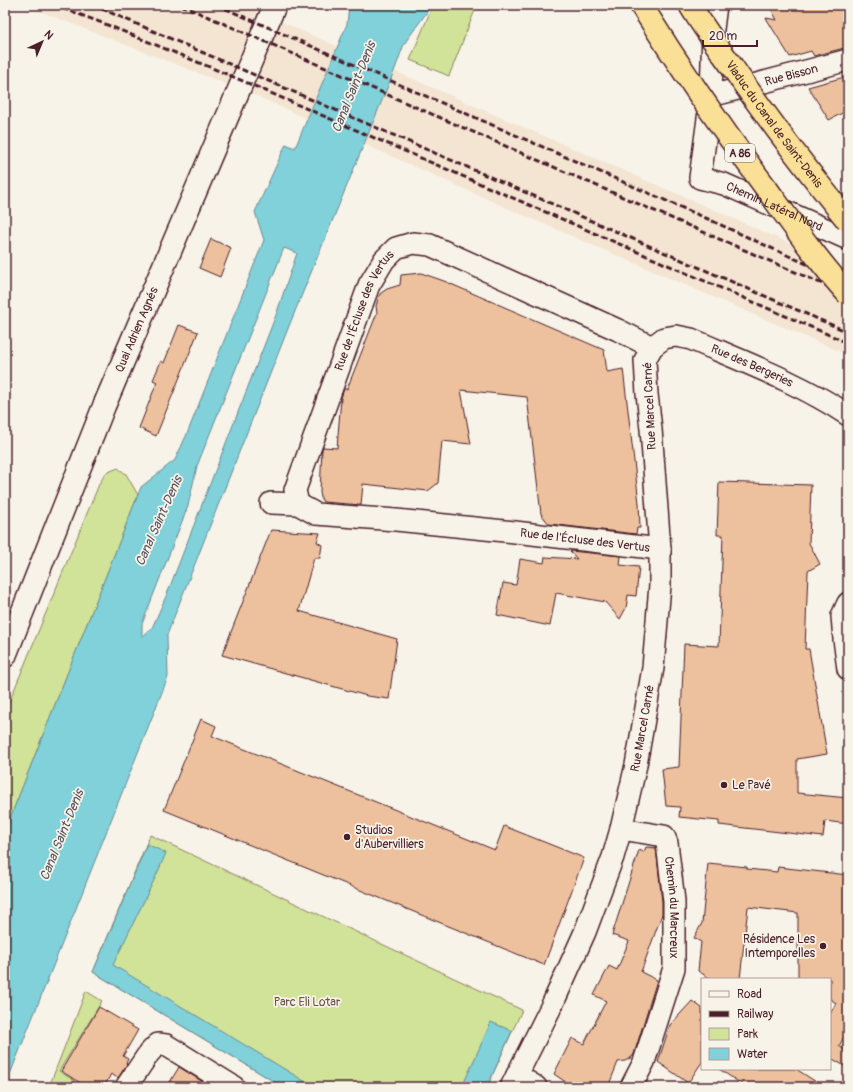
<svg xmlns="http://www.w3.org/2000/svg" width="853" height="1092" font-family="Pangolin,sans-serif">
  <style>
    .built { fill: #f4e4d2 }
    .green { fill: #d1e398; stroke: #8e8162 }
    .water { fill: #80d1da; stroke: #6a8a94; fill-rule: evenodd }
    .building { fill: #edc19d; stroke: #4a1f2b }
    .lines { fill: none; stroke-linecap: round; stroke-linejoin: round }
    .street-casing { stroke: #4a1f2b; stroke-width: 24 }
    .secondary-casing { stroke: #4a1f2b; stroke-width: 25 }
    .street { stroke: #f7f3e8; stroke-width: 21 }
    .secondary { stroke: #f7f3e8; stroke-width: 22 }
    .rail { stroke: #4a1f2b; stroke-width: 3; stroke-dasharray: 6 3; stroke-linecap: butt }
    .highway-bridge-casing { stroke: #4a1f2b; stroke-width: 25; stroke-linecap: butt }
    .highway-bridge { stroke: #fadf96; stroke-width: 22 }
    .poi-dot { fill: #4a1f2b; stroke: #f7f3e8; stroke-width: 1.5 }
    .labels { text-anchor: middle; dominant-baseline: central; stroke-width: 3.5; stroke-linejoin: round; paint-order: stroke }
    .shield { fill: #f7f3e8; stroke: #7e5f64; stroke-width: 1 }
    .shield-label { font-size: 11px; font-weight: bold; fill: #4a1f2b }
    .street-label { font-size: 12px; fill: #4a1f2b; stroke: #f7f3e8 }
    .poi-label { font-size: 12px; fill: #4a1f2b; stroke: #f7f3e8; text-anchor: start }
    .park-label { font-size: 12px; fill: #6c5046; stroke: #f7f3e8 }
    .water-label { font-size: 13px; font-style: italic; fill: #5a5460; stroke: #f7f3e8 }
  </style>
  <rect width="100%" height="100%" fill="#f7f3e8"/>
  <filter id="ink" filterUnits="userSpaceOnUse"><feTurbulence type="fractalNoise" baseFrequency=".025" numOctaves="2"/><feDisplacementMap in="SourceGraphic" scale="8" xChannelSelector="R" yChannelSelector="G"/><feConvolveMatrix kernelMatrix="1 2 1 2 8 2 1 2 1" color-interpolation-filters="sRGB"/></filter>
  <g filter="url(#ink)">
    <path class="built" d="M24 5H259L256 11 728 216 848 270V355L516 212 252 94Z"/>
    <path class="green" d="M433 5H477L449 76 410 60Z
      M118 468 126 474 138 495 5 831V712L100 482 106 473Z
      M150 835 522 1010 487 1087H283L93 972Z
      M86 991 102 1001 59 1071 75 1081 74 1087H49Z"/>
    <path class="water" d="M349 5H432L404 44 395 69 291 321 181 599 167 635 168 677 5 1087V831L141 487 175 460 187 434 264 240 255 212 286 144 295 148 347 24ZM284 248 297 253 276 315 167 594 152 628 142 637V624L188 506 197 466Z
      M147 844 166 853 157 874 113 965 314 1087H283L93 972Z
      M491 1022 512 1031 487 1087H462Z"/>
    <path class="building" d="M769 5H848V47L814 56 811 51 790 57 766 18 777 20Z
      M848 76V110L829 120 808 87Z
      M211 239 231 248 220 277 199 268Z
      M421 273 444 281 604 350 607 372 623 369 639 503 640 528H637L636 534 549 524 541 514 527 397 461 390 471 444 442 441 438 483 428 491 363 484 361 505 323 502 321 498 320 492 322 449 323 447 337 448 341 398 344 389H347L377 313 376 306 379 296 381 293 387 289 400 285 401 275Z
      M179 325 198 332 156 436 139 428 157 382 153 380 161 361 164 363Z
      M719 482 811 485 809 543 820 564 808 571 805 649H809L827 754 797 759V793L848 798V824L825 821 823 837 719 825V821L679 817 680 807 666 806 662 769 679 767 684 644 719 646 723 535H717Z
      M271 530 320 533 317 542 322 545 320 558H314L299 611 397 639 389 699 367 696 222 655Z
      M570 551 621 556 620 565 639 567 636 596 628 595 626 608 620 619 605 602 556 593 550 626 497 615 503 583 516 585 520 559 544 563 545 557 577 559Z
      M201 719 216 726 212 736 495 850 504 826 584 858 544 965 164 810Z
      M646 847 656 848 662 902V914L641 972 657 980 634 1054 632 1057 625 1061 618 1062 608 1087H573L554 1074 572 1038 584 1044 606 1001 594 995 609 966 617 970 629 941 612 935 639 850 644 852Z
      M708 863 747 867V869L777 872 778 867 848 875V1030L839 1046 848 1052V1068L831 1058 830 1060V1014L836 1003 830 999V979H798V913L748 907 740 979H711L698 971 701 942 694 938 702 923Z
      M692 1001 702 1008V1062L688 1083 658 1062 670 1025Z
      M99 1007 138 1030 123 1056 128 1059 126 1063 127 1064 118 1078 111 1074 104 1087H87L61 1071Z
      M179 1067 211 1087H167Z
      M719 1069H796L824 1087H746Z"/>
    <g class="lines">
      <defs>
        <g id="street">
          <path id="s1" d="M716 5 713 29 711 96 700 178 724 184 848 239"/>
          <path id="s2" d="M711 96 848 60"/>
          <path id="s3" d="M271 503 298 504 316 514 396 520 515 532 660 549"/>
          <path id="s4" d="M298 504 295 490 369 285 384 260 396 248 413 243 430 245 618 330 652 347"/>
          <path d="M848 603 842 616 844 639 848 669"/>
          <path id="s5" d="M621 829 664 836 667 843 674 901V968L644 1062 631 1087"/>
          <path d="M517 1075 536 1087"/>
          <path d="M126 1087 149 1053 158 1044 166 1045 234 1087"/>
          <path id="s6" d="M511 1087 553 1003 585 932 613 857 621 829 636 765 653 668 660 585V549L651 429 647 394 645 360 652 347 664 338 676 336 691 339C744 362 800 383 848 415"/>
        </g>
        <g id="secondary">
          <path id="s7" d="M5 656 104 406 275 5"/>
        </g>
      </defs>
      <use href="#street" class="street-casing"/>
      <use href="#secondary" class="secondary-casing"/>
      <use href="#street" class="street"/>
      <use href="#secondary" class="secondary"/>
      <path class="rail" d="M54 5 105 24 229 75 848 343
        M93 5 848 332
        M181 5 848 295
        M217 5 708 219 848 283"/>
      <defs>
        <g id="highway-bridge">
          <path d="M641 5C680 68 722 129 766 188 792 224 818 261 848 294"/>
          <path id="s8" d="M690 5C703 27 718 47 733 68 769 121 808 171 848 221"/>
        </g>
      </defs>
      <use href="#highway-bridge" class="highway-bridge-casing"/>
      <use href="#highway-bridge" class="highway-bridge"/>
    </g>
  </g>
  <g class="poi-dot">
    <circle cx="724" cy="785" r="4"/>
    <circle cx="347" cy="837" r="4"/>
    <circle cx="823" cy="946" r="4"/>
  </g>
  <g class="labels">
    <rect class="shield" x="725" y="144" width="30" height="18" rx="3"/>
    <g class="shield-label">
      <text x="740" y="153">A 86</text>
    </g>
    <g class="street-label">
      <text stroke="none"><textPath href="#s2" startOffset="83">Rue Bisson</textPath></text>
      <text stroke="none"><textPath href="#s8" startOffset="146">Viaduc du Canal de Saint-Denis</textPath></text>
      <text stroke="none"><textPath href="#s1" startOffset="254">Chemin Latéral Nord</textPath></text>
      <text stroke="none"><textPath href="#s4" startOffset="207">Rue de l'Écluse des Vertus</textPath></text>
      <text stroke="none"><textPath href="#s7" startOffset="352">Quai Adrien Agnés</textPath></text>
      <text stroke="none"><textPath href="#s6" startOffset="878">Rue des Bergeries</textPath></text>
      <text transform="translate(650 406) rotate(-93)">Rue Marcel Carné</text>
      <text stroke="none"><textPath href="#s3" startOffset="318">Rue de l'Écluse des Vertus</textPath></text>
      <text stroke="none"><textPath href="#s6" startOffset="384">Rue Marcel Carné</textPath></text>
      <text stroke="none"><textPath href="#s5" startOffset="116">Chemin du Marcreux</textPath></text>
    </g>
    <g class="poi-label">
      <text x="732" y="785">Le Pavé</text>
      <text x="355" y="830">Studios<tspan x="355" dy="14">d'Aubervilliers</tspan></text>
      <text x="815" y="939" text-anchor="end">Résidence Les<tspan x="815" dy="14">Intemporelles</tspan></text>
    </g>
    <g class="park-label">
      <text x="307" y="1002">Parc Eli Lotar</text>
    </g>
    <g class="water-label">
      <text transform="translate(354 87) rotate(-68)">Canal Saint-Denis</text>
      <text transform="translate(159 521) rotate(-66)">Canal Saint-Denis</text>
      <text transform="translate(62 835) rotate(-68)">Canal Saint-Denis</text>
    </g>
  </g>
  <rect width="853" height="1092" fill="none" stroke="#f7f3e8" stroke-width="20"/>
  <rect x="10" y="10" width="833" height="1072" fill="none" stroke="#4a1f2b" stroke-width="1.5" filter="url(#ink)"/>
  <rect x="701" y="978" width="130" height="92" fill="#f7f3e8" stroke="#b29e9c"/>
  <rect x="709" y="991" width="20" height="6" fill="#f7f3e8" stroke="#b29e9c"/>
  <text x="737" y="998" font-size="12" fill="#4a1f2b">Road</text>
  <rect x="709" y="1011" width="20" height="6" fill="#4a1f2b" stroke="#b29e9c"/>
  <text x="737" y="1018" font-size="12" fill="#4a1f2b">Railway</text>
  <rect x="709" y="1028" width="20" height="12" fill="#d1e398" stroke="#b29e9c"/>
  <text x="737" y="1038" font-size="12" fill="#4a1f2b">Park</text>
  <rect x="709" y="1048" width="20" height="12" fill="#80d1da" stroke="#b29e9c"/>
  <text x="737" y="1058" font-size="12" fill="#4a1f2b">Water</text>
  <g transform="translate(42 42) rotate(44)" stroke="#f7f3e8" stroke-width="3" paint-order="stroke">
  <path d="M0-3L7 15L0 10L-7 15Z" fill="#4a1f2b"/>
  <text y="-6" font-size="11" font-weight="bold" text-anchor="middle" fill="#4a1f2b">N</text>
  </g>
  <path d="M703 40v6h54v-6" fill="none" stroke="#4a1f2b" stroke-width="2"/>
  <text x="709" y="40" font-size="12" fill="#4a1f2b" stroke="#f7f3e8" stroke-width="3" paint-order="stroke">20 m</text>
</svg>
